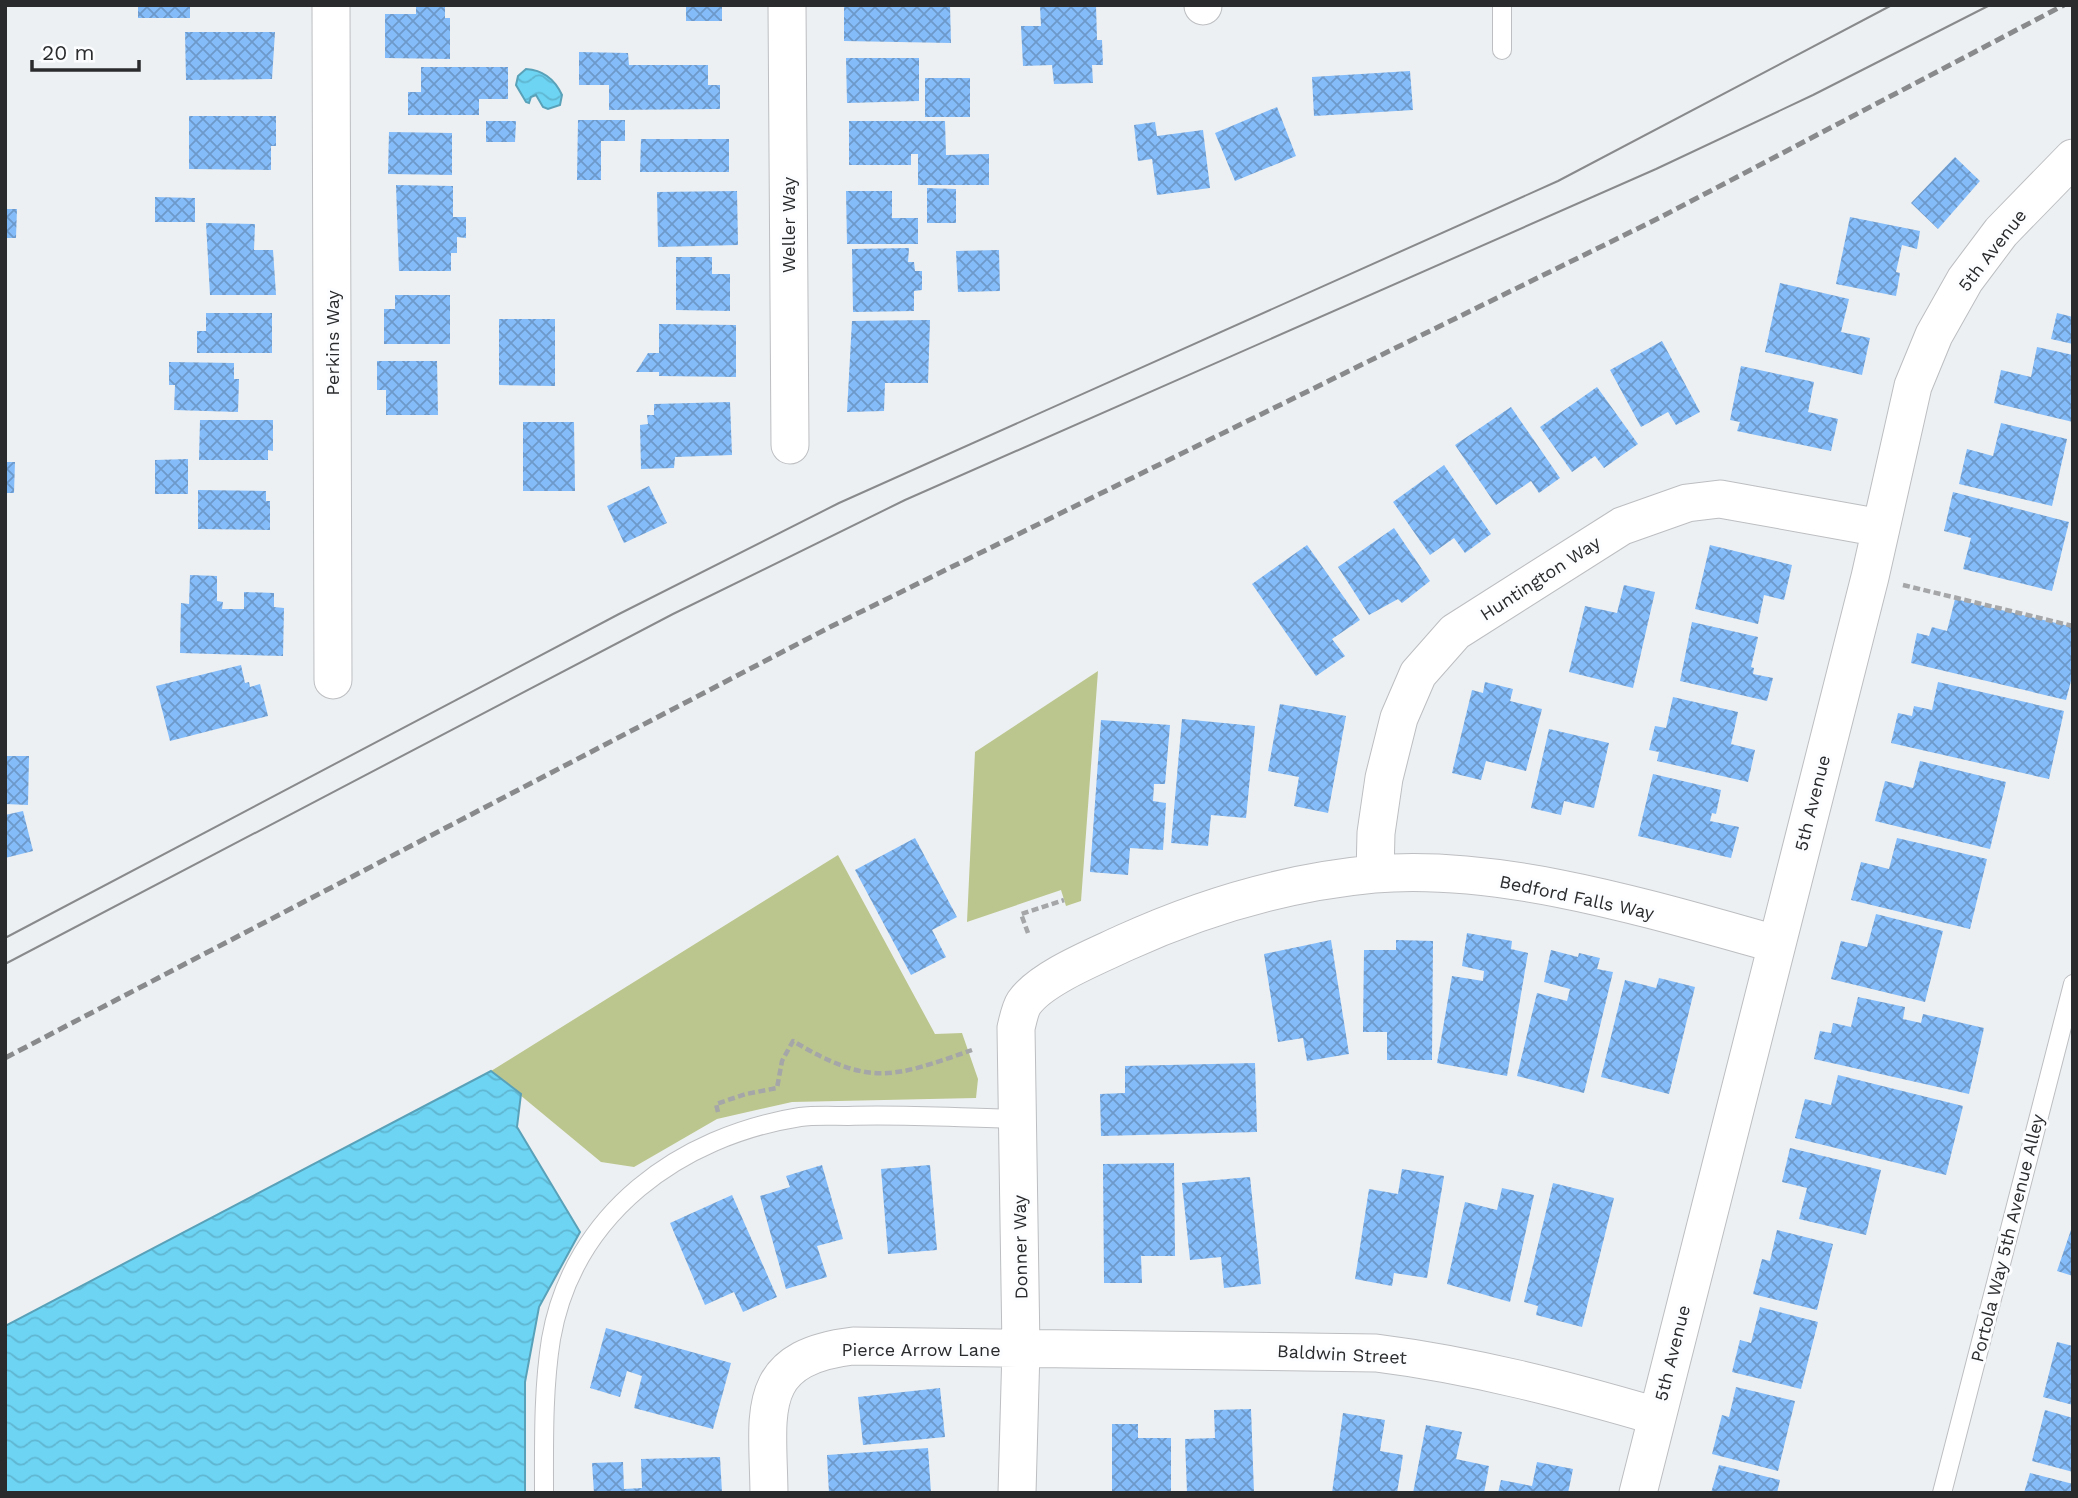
<svg xmlns="http://www.w3.org/2000/svg" width="2078" height="1498" font-family="'Work Sans',sans-serif">
  <style>
    .green { fill: #bbc68e }
    .water { fill: url(#water-waves); stroke: #59a1b8; stroke-width: 2 }
    .building { fill: url(#building-cross-hatch) }
    .lines { fill: none; stroke-linecap: round; stroke-linejoin: round }
    .service-casing { stroke: #bcbec1; stroke-width: 20 }
    .minor-casing { stroke: #bcbec1; stroke-width: 39 }
    .path { stroke: #a4a6a8; stroke-width: 4.5; stroke-dasharray: 7 3.5; stroke-linecap: butt }
    .service { stroke: #fff; stroke-width: 18 }
    .minor { stroke: #fff; stroke-width: 37 }
    .tram { stroke: #888a8c; stroke-width: 2 }
    .rail { stroke: #888a8c; stroke-width: 5; stroke-dasharray: 10 5; stroke-linecap: butt }
    .labels { text-anchor: middle; dominant-baseline: central; stroke-width: 6; stroke-linejoin: round; paint-order: stroke }
    .street-label { font-size: 18px; fill: #2a2b2c; stroke: #fbfdff }
  </style>
  <defs>
    <pattern id="water-waves" width="16" height="10" patternUnits="userSpaceOnUse" patternTransform="scale(1.75)"><rect width="16" height="10" fill="#6dd4f4"/><path d="M0 5q4-4 8 0t8 0" fill="none" stroke="#5fb6d1"/></pattern>
    <pattern id="building-cross-hatch" width="8" height="8" patternUnits="userSpaceOnUse" patternTransform="scale(1.75)"><rect width="8" height="8" fill="#84bcf9"/><path d="M0 0l8 8M0 8l8-8" fill="none" stroke="#6c99ca"/></pattern>
  </defs>
  <rect width="100%" height="100%" fill="#edf0f2"/>
  <path class="green" d="M1098 671 1081 901 1066 906 1061 890 967 922 975 752Z
    M838 855 935 1034 962 1033 978 1079 976 1098 792 1102 717 1119 634 1167 601 1162 491 1071Z"/>
  <path class="water" d="M526 69C543 70 555 80 562 95L560 105 548 109 543 107 536 95 531 97 529 103 526 102 516 85 518 76Z
    M491 1071 521 1094 517 1127 580 1232 539 1307 525 1382V1493H5V1326Z"/>
  <path class="building" d="M138 5H190V18H138Z
    M416 5H445V18H450V59L385 58V14H416Z
    M686 5H722V21H686Z
    M844 5H950L951 43 844 41Z
    M1096 5 1097 40H1102L1103 65H1092L1093 83 1054 84 1052 65 1023 66 1021 26H1041L1040 7Z
    M185 32H275L272 79 186 80Z
    M579 52 628 53 629 65H708V85H720V109L609 110V85H579Z
    M846 58H919V101L847 103Z
    M421 67H508V99H479V115H408V92H421Z
    M1410 71 1413 110 1314 116 1312 77Z
    M925 78H970V117H925Z
    M1277 107 1296 156 1235 181 1215 133Z
    M189 116H276V146H271V170L189 169Z
    M578 120H625V141H601V180H577Z
    M486 121H516L515 142H486Z
    M849 121H945L946 155 989 154V185H918V154H911V165H849Z
    M1155 122 1157 136 1203 130 1210 188 1157 195 1152 159 1138 161 1134 125Z
    M389 132 452 133V175L388 174Z
    M641 139H729V172H640Z
    M1955 157 1980 181 1938 229 1911 203Z
    M396 185 453 186V217H466V238L457 237V253H451V271H399Z
    M927 188 956 189V223H927Z
    M737 191 738 245 658 247 657 192Z
    M846 191H892V218H918V244H847Z
    M155 197 195 198V222H155Z
    M5 209H17L16 238H5Z
    M1850 217 1920 231 1917 249 1902 245 1896 272 1900 273 1896 296 1836 284Z
    M206 223 255 224 254 250H273L276 295H210Z
    M909 248 908 262H914L915 271H922V290L914 291V311L853 312 852 249Z
    M999 250 1000 291 958 292 956 251Z
    M676 257H712V274H730V311L676 310Z
    M1780 283 1849 299 1841 332 1870 338 1862 375 1765 352Z
    M395 295H450V344H384V309H395Z
    M206 313H272V353H197V331H206Z
    M2057 313 2073 317V344L2051 339Z
    M499 319H555V386L499 385Z
    M930 320 928 383H885L884 411 847 412 852 321Z
    M659 324 736 325V377L659 376V372H636L648 353H659Z
    M1662 341 1700 412 1676 425 1668 412 1641 427 1610 370Z
    M2037 347 2073 355V422L1994 403 2001 370 2031 377Z
    M377 361H437L438 415H386V390H377Z
    M169 362 234 363V379H239L238 412 174 410 175 385H169Z
    M1741 366 1814 382 1808 412 1838 419 1831 451 1737 431 1740 422 1730 420Z
    M1597 387 1638 444 1604 468 1595 456 1572 472 1540 427Z
    M730 402 732 455 675 457 674 468 641 469 640 425 648 424 647 415H654V404Z
    M1511 407 1560 478 1539 493 1531 481 1496 505 1455 445Z
    M200 420H273V451L268 450V460H199Z
    M523 422H574L575 491H523Z
    M2001 423 2067 439 2052 506 1959 484 1967 449 1993 456Z
    M188 459V494H155V460Z
    M5 462H15L14 493H5Z
    M1444 465 1491 534 1465 553 1454 538 1430 555 1393 502Z
    M649 486 667 523 624 543 607 506Z
    M198 490 266 491V501H270V530L198 529Z
    M1953 492 2069 522 2052 591 1963 569 1971 538 1944 531Z
    M1394 528 1430 581 1402 603 1398 599 1369 615 1338 567Z
    M1307 545 1360 620 1332 639 1345 656 1316 676 1252 584Z
    M1710 545 1792 565 1784 600 1764 595 1758 624 1695 609Z
    M190 575 217 576V601L223 602 222 609H244V592L274 593V607L284 608 283 656 180 653 181 603 189 604Z
    M1624 585 1655 592 1633 688 1569 672 1585 606 1617 613Z
    M1955 599 2073 627V673L2066 700 1911 663 1917 633 1929 636 1932 627 1947 631Z
    M1692 622 1758 637 1751 667 1754 668 1753 674 1773 678 1767 701 1680 681Z
    M241 665 245 683 249 682 250 687 260 684 268 716 170 741 156 686Z
    M1485 682 1513 689 1510 701 1542 709 1526 771 1486 761 1481 780 1452 773 1472 690 1483 693Z
    M1938 682 2064 711 2049 779 1891 743 1898 713 1912 716 1914 706 1932 710Z
    M1673 697 1738 712 1731 744 1755 750 1748 782 1657 761 1659 752 1649 750 1655 726 1666 728Z
    M1280 704 1346 716 1328 813 1294 806 1299 777 1268 771Z
    M1182 719 1255 726 1246 818 1211 815 1208 846 1171 843Z
    M1101 720 1170 725 1165 784H1154L1153 801 1166 803 1163 850 1130 848 1128 875 1090 872Z
    M1549 729 1609 743 1594 808 1564 801 1561 815 1531 808Z
    M5 756H29L28 805 5 804Z
    M1920 761 2006 782 1990 849 1875 821 1885 781 1913 788Z
    M1653 774 1721 790 1716 814 1712 813 1710 821 1739 827 1731 858 1638 836Z
    M23 811 33 851 5 858V815Z
    M915 838 957 917 932 930 946 957 911 975 855 870Z
    M1897 838 1987 859 1970 929 1851 900 1861 862 1889 869Z
    M1876 914 1943 931 1925 1002 1831 979 1841 941 1867 947Z
    M1467 933 1512 941 1511 949 1528 953 1507 1076 1437 1063 1452 976 1483 981 1484 971 1462 966Z
    M1331 940 1349 1054 1307 1061 1303 1038 1278 1042 1264 954Z
    M1396 940 1433 941 1432 1060H1387V1032H1363L1364 950H1396Z
    M1551 950 1578 957 1579 953 1600 958 1597 969 1613 972 1584 1093 1517 1076 1537 993 1567 1001 1570 989 1544 982Z
    M1659 978 1695 987 1669 1094 1601 1077 1625 980 1656 988Z
    M1858 997 1905 1007 1903 1019 1921 1023 1923 1014 1984 1028 1969 1094 1814 1059 1820 1031 1831 1033 1833 1023 1851 1027Z
    M1255 1063 1257 1132 1101 1136 1100 1094 1125 1093V1066Z
    M1838 1075 1963 1106 1946 1175 1795 1138 1805 1099 1831 1105Z
    M1790 1148 1881 1170 1866 1235 1799 1219 1807 1188 1782 1182Z
    M1174 1163 1175 1256H1141L1142 1283H1104L1103 1164Z
    M822 1165 843 1239 817 1246 827 1277 786 1289 760 1196 790 1187 786 1176Z
    M930 1165 937 1250 888 1254 881 1169Z
    M1402 1169 1444 1176 1427 1278 1394 1273 1392 1286 1355 1279 1369 1189 1398 1194Z
    M1250 1177 1261 1284 1224 1288 1221 1257 1190 1260 1182 1183Z
    M1553 1183 1614 1198 1582 1327 1536 1315 1538 1306 1524 1302Z
    M1502 1188 1534 1195 1510 1302 1447 1284 1465 1202 1497 1210Z
    M732 1195 777 1297 743 1312 734 1292 705 1305 670 1223Z
    M2073 1224V1276L2057 1271Z
    M1777 1230 1833 1244 1817 1310 1753 1294 1762 1259 1770 1261Z
    M1760 1307 1818 1322 1801 1389 1732 1372 1740 1340 1751 1343Z
    M606 1328 731 1363 713 1429 634 1408 642 1376 627 1371 620 1397 590 1388Z
    M2057 1342 2073 1346V1405L2043 1397Z
    M1736 1387 1795 1401 1778 1471 1712 1454 1722 1415 1729 1417Z
    M940 1388 945 1437 863 1445 858 1397Z
    M1251 1409 1254 1493H1187L1185 1439 1215 1438 1214 1410Z
    M2045 1410 2073 1418V1472L2032 1461Z
    M1343 1413 1385 1420 1380 1451 1403 1455 1397 1493H1332Z
    M1112 1424H1138V1438H1171V1493H1112Z
    M1426 1425 1462 1432 1456 1459 1489 1466 1484 1493H1413Z
    M928 1448 931 1493H829L827 1455Z
    M720 1457 722 1493H594L592 1463 623 1462 624 1489 642 1488 641 1459Z
    M1537 1462 1573 1469 1568 1493H1498L1501 1480 1532 1486Z
    M1719 1465 1780 1480 1777 1493H1711Z
    M2030 1473 2073 1484V1493H2024Z"/>
  <g class="lines">
    <defs>
      <path id="service" d="M1502 5V50
        M544 1493C544 1442 543 1389 551 1339 573 1213 680 1136 800 1117 815 1115 832 1116 848 1116 904 1114 961 1118 1018 1119
        M1942 1493 2073 984"/>
      <path id="minor" d="M331 5 333 680
        M787 5 790 445
        M1203 6V5
        M1375 874 1376 833 1384 778 1399 718 1418 674 1455 632 1622 526 1687 503 1720 499 1881 528
        M769 1493C768 1412 753 1358 853 1346L1376 1353C1471 1365 1564 1389 1656 1416
        M1017 1493 1021 1349 1016 1028C1018 1020 1020 1009 1024 1003 1041 978 1097 956 1124 943 1203 907 1288 882 1374 874 1502 863 1653 910 1776 944
        M1638 1493 1870 577 1913 386 1934 335 1965 280 2001 232 2073 158"/>
    </defs>
    <use href="#service" class="service-casing"/>
    <use href="#minor" class="minor-casing"/>
    <path class="path" d="M1903 585 2073 626
      M1028 933 1021 914 1064 900
      M718 1112 716 1104 746 1094 777 1088 782 1061 793 1041C870 1087 892 1078 972 1050"/>
    <use href="#service" class="service"/>
    <use href="#minor" class="minor"/>
    <path class="tram" d="M5 938 619 614 839 503 1558 181 1892 5
      M5 964 673 614 905 500 1656 169 1813 95 1990 5"/>
    <path class="rail" d="M5 1058 832 626 1659 218 2064 5"/>
  </g>
  <g class="labels">
    <g class="street-label">
      <text transform="translate(788 225) rotate(-90)">Weller Way</text>
      <text transform="translate(1992 250) rotate(-52)">5th Avenue</text>
      <text transform="translate(332 343) rotate(-90)">Perkins Way</text>
      <text transform="translate(1540 578) rotate(-33)">Huntington Way</text>
      <text transform="translate(1812 803) rotate(-76)">5th Avenue</text>
      <text transform="translate(1577 897) rotate(12)">Bedford Falls Way</text>
      <text transform="translate(2007 1238) rotate(-76)">Portola Way 5th Avenue Alley</text>
      <text transform="translate(1020 1247) rotate(-91)">Donner Way</text>
      <text x="921" y="1349">Pierce Arrow Lane</text>
      <text transform="translate(1672 1353) rotate(-76)">5th Avenue</text>
      <text transform="translate(1342 1354) rotate(3)">Baldwin Street</text>
    </g>
  </g>
  <rect width="2078" height="1498" fill="none" stroke="#2a2b2c" stroke-width="14"/>
  <path d="M32 60v10h107v-10" fill="none" stroke="#2a2b2c" stroke-width="3.5"/>
  <text x="42" y="60" font-size="21" fill="#2a2b2c" stroke="#fbfdff" stroke-width="5" paint-order="stroke">20 m</text>
</svg>
